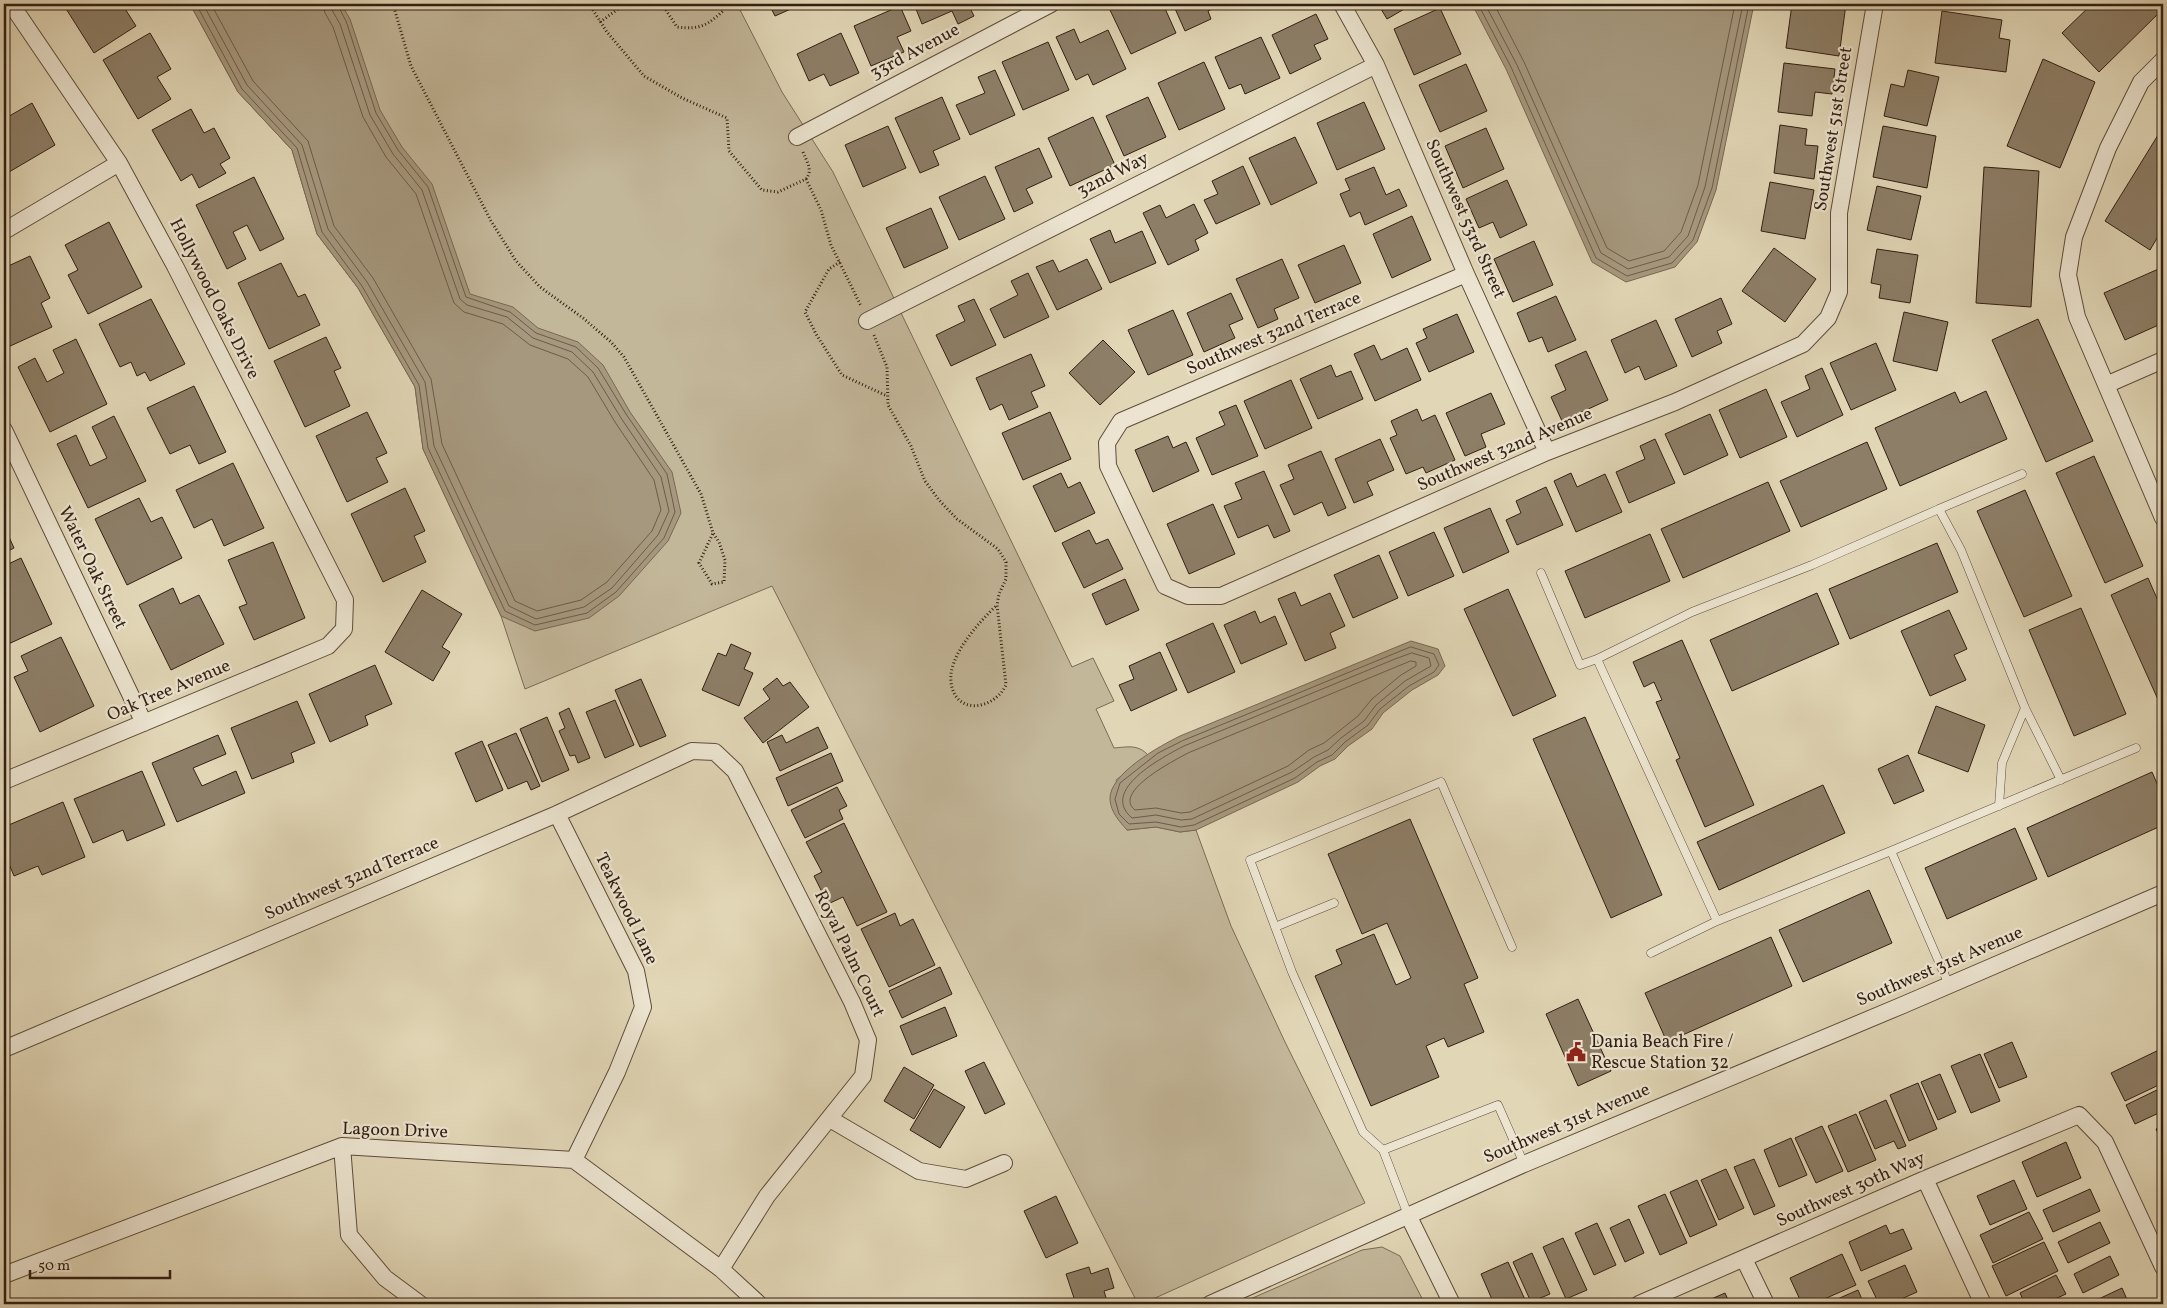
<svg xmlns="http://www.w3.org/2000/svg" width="2167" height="1308" font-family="Vollkorn,serif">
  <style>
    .green { fill: #c3b79a; stroke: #7a6b56 }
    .water { fill: #a6987e; stroke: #786853 }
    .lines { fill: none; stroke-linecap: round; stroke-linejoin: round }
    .shore { stroke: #6c5c48; stroke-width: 1 }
    .building { fill: #8d7e67; stroke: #321f12 }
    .service-casing { stroke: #5e4d3b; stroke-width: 9 }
    .minor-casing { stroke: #5e4d3b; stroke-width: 18 }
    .path { stroke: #321f12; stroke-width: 3; stroke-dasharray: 1 2.5; stroke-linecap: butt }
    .service { stroke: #ece4d0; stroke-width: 8 }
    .minor { stroke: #ece4d0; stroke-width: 16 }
    .labels { text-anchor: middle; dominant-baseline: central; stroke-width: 4.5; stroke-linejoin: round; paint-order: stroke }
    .street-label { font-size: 18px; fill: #321f12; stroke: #ece4d0 }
    .poi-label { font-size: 18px; fill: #321f12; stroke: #ece4d0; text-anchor: start }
  </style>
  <rect width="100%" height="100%" fill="#e1d6b6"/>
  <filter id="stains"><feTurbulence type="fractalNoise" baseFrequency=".004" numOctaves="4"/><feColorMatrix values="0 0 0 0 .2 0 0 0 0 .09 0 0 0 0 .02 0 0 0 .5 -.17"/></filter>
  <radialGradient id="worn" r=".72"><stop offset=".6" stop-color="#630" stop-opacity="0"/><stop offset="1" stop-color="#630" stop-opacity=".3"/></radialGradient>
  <path class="green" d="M190 4H737L782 92 833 172 1072 667 1093 658 1114 701 1096 709 1114 748C1127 747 1138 744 1148 755L1116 780 1127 830 1156 827 1180 832 1196 830 1231 926 1285 1042 1365 1203 1142 1304H1138L772 586 525 689 501 616 423 449 415 387 358 288 317 234 292 150 238 92Z
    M1382 1247 1400 1256 1425 1304H1239L1362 1250Z"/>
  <path class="water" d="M190 4H341L350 19 380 110 402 147 432 184 470 294 513 307 538 328 578 342 603 365 630 412 672 472 681 513 668 541 619 596 589 618 535 631 501 616 423 449 415 387 358 288 317 234 292 150 238 92Z
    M1472 4H1754L1716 190 1697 242 1675 267 1626 282 1592 262 1506 69Z
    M1411 641 1438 649 1445 666 1438 675 1412 690 1383 713 1372 729 1348 746 1335 759 1320 766 1298 782 1196 830 1180 832 1156 827 1127 830C1119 821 1111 812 1110 800 1108 774 1160 746 1180 736Z"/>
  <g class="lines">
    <path class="shore" d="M196 4 242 89 297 148 322 232 362 286 419 385 428 448 505 611 535 625 587 613 616 592 664 538 675 512 667 474 626 414 598 368 576 347 536 333 510 312 466 297 428 187 398 150 376 113 346 21 337 4
      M203 4 247 85 302 145 328 229 367 282 425 382 434 446 509 606 536 619 584 607 612 588 658 535 669 511 661 477 621 418 593 372 572 352 533 338 507 317 467 305 460 299 422 190 393 154 370 115 340 24 332 10 331 4
      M211 4 253 81 308 141 334 226 373 278 431 379 442 444 515 601 537 611 581 600 607 582 652 531 661 510 654 480 615 422 588 377 568 359 530 345 503 324 464 312 454 303 416 194 386 157 363 117 333 27 325 13 323 4
      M1478 4 1511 67 1596 258 1627 276 1672 263 1693 240 1712 188 1749 4
      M1485 4 1517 65 1601 253 1628 269 1669 257 1688 236 1705 187 1743 4
      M1494 4 1524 62 1607 248 1629 261 1664 251 1681 232 1698 185 1735 4
      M1411 647 1434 654 1439 665 1434 672 1409 686 1380 709 1368 725 1345 742 1332 755 1317 762 1295 778 1194 825 1181 827 1156 822 1129 824 1119 814 1115 799 1120 783 1158 753 1182 741Z
      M1412 653 1429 658 1431 666 1405 681 1376 705 1364 721 1341 738 1328 750 1314 757 1292 772 1192 819 1181 820 1156 815 1132 818C1099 790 1163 757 1184 746L1395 659Z
      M1411 661 1416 662V666L1401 675 1372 699 1358 716 1324 743 1309 750 1288 766 1190 812 1181 813 1156 808 1135 810C1112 792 1175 760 1188 753Z"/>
  </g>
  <path class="building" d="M63 4H122L136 26 94 53Z
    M769 4H802L775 16Z
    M914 4H968L974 16 958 24 952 11 922 24Z
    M1123 4H1163L1176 33 1131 54 1110 10Z
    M1173 4H1223L1208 11 1211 19 1185 31Z
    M1378 4H1413L1387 19Z
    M1792 4H1846L1839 56 1786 48Z
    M2092 4H2160L2163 9 2099 72 2062 33Z
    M900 6 911 31 897 37 904 52 871 66 854 26Z
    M1440 8 1461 54 1414 75 1394 29Z
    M1942 11 2002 20 1999 38 2010 40 2006 72 1935 63Z
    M1316 14 1328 39 1314 45 1321 59 1290 74 1272 35Z
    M1074 29 1080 43 1108 30 1126 69 1093 85 1088 74 1076 80 1056 37Z
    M150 33 171 69 157 77 171 99 138 119 103 60Z
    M841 33 859 73 830 86 824 74 809 81 797 54Z
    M1261 37 1280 78 1245 94 1241 84 1229 89 1215 57Z
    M1048 42 1069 90 1023 110 1002 62Z
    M2043 59 2095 82 2060 168 2007 146Z
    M1204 62 1225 109 1179 130 1158 83Z
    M1784 63 1835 69 1832 94 1815 92 1812 116 1778 112Z
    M1466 64 1487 111 1440 132 1419 85Z
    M995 70 1015 115 970 135 956 105 985 93 978 77Z
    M1908 70 1939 77 1927 126 1884 116 1891 84 1904 87Z
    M942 97 960 139 933 151 939 165 920 173 895 118Z
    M1148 97 1166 137 1124 156 1106 116Z
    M1364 102 1385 149 1337 170 1317 123Z
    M32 103 55 145 4 175V119Z
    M191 109 204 133 214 128 230 158 220 164 226 173 199 188 192 174 181 181 152 130Z
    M1093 117 1115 165 1070 186 1048 138Z
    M1780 125 1807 129 1805 145 1818 146 1814 179 1774 173Z
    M888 126 906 168 863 187 845 145Z
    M1883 126 1936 136 1927 188 1873 177Z
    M2163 127V228L2150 250 2105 221Z
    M1486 128 1504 169 1463 188 1445 146Z
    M1295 137 1317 183 1271 205 1249 158Z
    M1039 148 1052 177 1026 189 1033 203 1014 212 995 167Z
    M1243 166 1260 204 1216 224 1204 200 1218 194 1212 181Z
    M1374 167 1386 195 1399 189 1407 206 1365 225 1360 212 1350 217 1340 194 1350 190 1345 179Z
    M1984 167 2039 171 2031 307 1976 303Z
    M985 176 1005 219 959 240 939 197Z
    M254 177 284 239 260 251 247 225 233 232 246 259 227 269 196 205Z
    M1507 180 1527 225 1500 238 1493 222 1479 228 1466 199Z
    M1770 182 1814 190 1805 239 1761 231Z
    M1877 186 1921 196 1911 240 1867 230Z
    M1194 204 1208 233 1195 240 1199 250 1168 265 1143 213 1160 205 1166 218Z
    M931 208 948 248 904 268 886 228Z
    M1412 216 1431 260 1392 278 1373 234Z
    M109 222 142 287 88 314 68 275 78 270 65 245Z
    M1110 230 1115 243 1142 231 1156 263 1110 283 1090 239Z
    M1534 241 1553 285 1513 302 1494 259Z
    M1344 245 1361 283 1315 303 1298 265Z
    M1774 248 1816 279 1785 322 1742 291Z
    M1877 249 1918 255 1910 303 1879 298 1881 285 1871 283Z
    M30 256 50 298 41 303 52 327 8 347 4 338V268Z
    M1087 259 1102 289 1057 310 1036 267 1053 260 1059 272Z
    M1282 259 1299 298 1274 309 1278 319 1258 328 1236 279Z
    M281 263 298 297 305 294 320 325 269 349 238 283Z
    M2163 267V323L2125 340 2104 293Z
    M1028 273 1049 317 1004 338 990 309 1018 295 1011 281Z
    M1231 293 1243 319 1229 325 1235 338 1204 352 1187 313Z
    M1556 296 1576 340 1548 352 1542 337 1529 342 1517 313Z
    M1721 298 1732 324 1717 331 1722 343 1692 357 1675 319Z
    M151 299 185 364 150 381 145 372 137 376 131 362 120 367 99 324Z
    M974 299 996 345 951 366 936 335 965 321 958 306Z
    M1173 310 1193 355 1148 375 1128 330Z
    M1904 312 1948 322 1937 371 1893 361Z
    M1457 314 1474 352 1429 372 1416 343 1427 338 1423 329Z
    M2038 319 2093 441 2046 462 1992 340Z
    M1656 320 1677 366 1645 380 1639 366 1625 373 1611 340Z
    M326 337 341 368 334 371 350 406 305 427 274 361Z
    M76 339 107 404 50 432 18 367 35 358 47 382 64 373 53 350Z
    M1103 340 1135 372 1100 405 1069 373Z
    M1876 343 1896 390 1851 410 1830 363Z
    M1374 345 1381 360 1407 348 1421 380 1375 401 1354 354Z
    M1586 351 1608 400 1562 421 1551 397 1566 390 1555 365Z
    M1031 354 1045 386 1031 392 1038 407 1009 420 1002 404 990 410 976 378Z
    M1331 365 1336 377 1351 371 1363 399 1318 419 1300 379Z
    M1822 368 1843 415 1797 437 1781 402 1810 389 1805 376Z
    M1291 380 1312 428 1265 449 1244 401Z
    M194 386 226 452 199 464 190 445 170 454 147 408Z
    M1766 389 1787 437 1740 458 1719 410Z
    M1986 391 2007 439 1900 486 1875 428 1955 392 1960 403Z
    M1491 393 1505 424 1481 434 1486 447 1465 456 1446 413Z
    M1236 405 1258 456 1212 475 1196 438 1225 425 1219 412Z
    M1417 409 1422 421 1435 415 1455 460 1426 473 1423 467 1406 474 1390 438 1397 435 1391 421Z
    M367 412 387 453 376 458 388 482 347 502 316 436Z
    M1050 412 1071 459 1023 480 1002 433Z
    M1710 414 1728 455 1684 475 1665 434Z
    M114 416 146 481 88 508 57 444 76 435 90 466 107 458 92 427Z
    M1168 436 1173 448 1186 442 1199 471 1153 492 1135 450Z
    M1380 439 1394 470 1367 482 1373 495 1354 503 1335 459Z
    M1655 439 1675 483 1629 503 1616 472 1645 459 1640 446Z
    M1867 442 1887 489 1801 527 1780 481Z
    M1321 451 1346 508 1328 516 1322 502 1294 515 1280 485 1294 479 1288 465Z
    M2094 456 2143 566 2105 583 2056 473Z
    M233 463 264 528 224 546 212 519 194 528 176 490Z
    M1264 471 1290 531 1274 538 1268 525 1238 538 1224 506 1242 499 1235 483Z
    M1061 473 1068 488 1080 482 1095 513 1055 532 1033 486Z
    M1571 473 1577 487 1605 474 1622 512 1576 532 1554 481Z
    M1768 482 1790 531 1683 578 1661 529Z
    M1546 487 1563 525 1517 545 1506 520 1521 513 1516 501Z
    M405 488 425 531 414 536 426 562 383 582 351 514Z
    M2025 490 2072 596 2024 617 1977 511Z
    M139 498 151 522 162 517 182 558 127 585 95 519Z
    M1213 504 1235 554 1189 574 1167 524Z
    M1490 508 1509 552 1463 573 1444 528Z
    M4 526 14 548 4 553Z
    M1089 530 1096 544 1108 539 1123 569 1084 588 1062 543Z
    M1434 532 1454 576 1408 596 1389 552Z
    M1650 534 1670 581 1585 618 1565 571Z
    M273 542 305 618 254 640 239 607 247 604 228 560Z
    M1937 543 1958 592 1850 639 1829 589Z
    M1379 555 1398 598 1353 618 1334 575Z
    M21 558 52 624 4 646V566Z
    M2148 578 2163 612V702L2160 704 2111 595Z
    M1125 579 1139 610 1106 625 1092 594Z
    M173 588 180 604 199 595 224 644 171 670 139 605Z
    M1508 589 1556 696 1513 716 1464 609Z
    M422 590 462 614 442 647 450 652 433 681 385 652Z
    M1295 592 1301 606 1330 593 1345 626 1330 633 1336 648 1305 661 1278 599Z
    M1817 593 1839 644 1732 691 1710 640Z
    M2081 608 2126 714 2074 736 2029 630Z
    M1949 610 1967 649 1954 655 1966 680 1930 696 1901 631Z
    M1255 611 1260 623 1275 616 1287 644 1241 664 1224 625Z
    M1213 623 1235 672 1188 693 1166 644Z
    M61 637 94 706 40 732 14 677 28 671 21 656Z
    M1682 640 1754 805 1705 827 1676 760 1680 758 1656 702 1662 700 1654 682 1644 687 1633 662Z
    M731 644 751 653 744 669 753 673 739 706 702 690 718 653 726 656Z
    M1160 652 1177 690 1131 711 1119 685 1134 679 1129 666Z
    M375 665 392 704 365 716 368 725 330 742 309 694Z
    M777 678 783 686 790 682 809 707 763 743 744 718 770 699 763 689Z
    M641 679 666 736 640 747 615 690Z
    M615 700 634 745 605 758 586 712Z
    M297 701 315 743 291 753 294 762 252 779 231 728Z
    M1936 706 1985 725 1968 772 1918 753Z
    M569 708 590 758 578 763 575 755 570 756 559 731 565 728 559 713Z
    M547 717 569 770 542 782 520 729Z
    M1585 717 1662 895 1611 918 1533 739Z
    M818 727 828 748 780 771 767 742 782 735 786 743Z
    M516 733 540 786 531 790 527 781 508 789 488 745Z
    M218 735 226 754 193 768 202 786 236 771 245 793 177 822 152 763Z
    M482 741 503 790 476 802 455 753Z
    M831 753 843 781 788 806 776 778Z
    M1908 755 1924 791 1894 804 1878 769Z
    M142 771 165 825 127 841 123 830 93 843 74 799Z
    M2152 772 2163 797V825L2048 877 2027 828Z
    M1823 785 1845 833 1719 890 1697 842Z
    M837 787 847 806 839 810 843 819 805 838 791 810Z
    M63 802 85 857 42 875 38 866 14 876 4 852V827Z
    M1410 819 1478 978 1464 984 1484 1032 1448 1047 1444 1038 1426 1046 1439 1077 1371 1106 1315 976 1342 964 1336 950 1374 934 1396 985 1411 978 1387 923 1362 934 1328 854Z
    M844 823 887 912 857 926 843 897 828 904 814 876 822 872 806 842Z
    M2015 828 2037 879 1947 919 1925 868Z
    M1869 890 1892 943 1803 982 1779 930Z
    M895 913 900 926 913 919 935 965 889 987 861 929Z
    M1771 937 1792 986 1667 1042 1645 993Z
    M940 967 952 994 902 1018 889 991Z
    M1578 999 1611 1071 1578 1086 1546 1014Z
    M945 1007 957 1036 912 1055 900 1026Z
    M2012 1042 2027 1077 1999 1088 1984 1054Z
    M2163 1048V1083L2125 1101 2111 1073Z
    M1980 1054 2000 1101 1971 1113 1951 1066Z
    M984 1062 1005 1104 985 1114 965 1071Z
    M904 1067 934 1085 914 1119 884 1101Z
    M1940 1074 1956 1112 1938 1120 1921 1082Z
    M1918 1083 1937 1129 1909 1141 1890 1095Z
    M2163 1087V1111L2135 1124 2126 1105Z
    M934 1089 965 1107 940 1148 910 1130Z
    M1886 1100 1906 1146 1898 1149 1894 1141 1875 1149 1859 1112Z
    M1856 1114 1876 1160 1848 1172 1828 1126Z
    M2163 1125V1144L2156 1129Z
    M1822 1126 1843 1171 1816 1183 1795 1138Z
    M1791 1138 1807 1175 1779 1187 1764 1150Z
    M2066 1142 2081 1178 2037 1197 2022 1162Z
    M1754 1159 1775 1206 1754 1215 1734 1167Z
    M1726 1169 1744 1208 1719 1220 1701 1180Z
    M1697 1180 1717 1225 1690 1237 1670 1192Z
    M2014 1180 2027 1209 1990 1225 1977 1196Z
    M2090 1189 2100 1211 2053 1232 2043 1210Z
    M1665 1194 1687 1243 1660 1255 1638 1206Z
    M1056 1196 1078 1243 1046 1258 1024 1211Z
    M2029 1212 2043 1239 1993 1263 1980 1235Z
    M1629 1219 1644 1253 1625 1262 1610 1228Z
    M2100 1222 2110 1243 2068 1263 2058 1242Z
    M1597 1223 1616 1265 1594 1275 1575 1233Z
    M1886 1225 1890 1234 1903 1229 1912 1249 1861 1271 1849 1242Z
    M1563 1238 1587 1290 1566 1299 1543 1247Z
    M2044 1242 2058 1271 2006 1296 1992 1266Z
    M1532 1253 1550 1294 1531 1302 1513 1262Z
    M1842 1254 1856 1285 1813 1304H1802L1790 1278Z
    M2110 1256 2119 1275 2083 1293 2074 1274Z
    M1508 1262 1527 1304H1494L1481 1274Z
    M1905 1265 1917 1292 1890 1304H1879L1868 1281Z
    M1089 1267 1091 1274 1108 1268 1114 1288 1104 1291 1108 1304H1076L1066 1274Z
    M2056 1275 2066 1294 2044 1304H2025L2020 1293Z
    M2122 1288 2129 1304H2088Z
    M1858 1290 1864 1304H1826Z
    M1725 1293 1730 1304H1700Z"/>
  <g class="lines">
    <defs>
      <path id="service" d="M2022 474 1939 509 1961 550 2025 708 2061 780
        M1541 573 1580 665 1597 659 1692 612 1812 565 1939 509
        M1597 659 1717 921 1651 953
        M1999 806 2002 763 2025 708
        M1717 921 1891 851
        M1275 927 1334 903
        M1949 985 1891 851 2136 748
        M1383 1150 1498 1105 1524 1164
        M1408 1215 1383 1150 1363 1132 1292 972 1250 860 1441 782 1512 947"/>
      <path id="minor" d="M1342 4 1376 65 1466 274 1547 452
        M2163 60 2141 82 2108 148 2074 237 2068 275 2077 317 2163 518
        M797 137 1051 4
        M4 231 119 163
        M1466 274 1121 421 1107 443 1108 466 1165 586 1188 596H1221L1547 452 1675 402 1803 344 1828 318 1839 292V213L1875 4
        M867 321 1376 65
        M2106 385 2163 360
        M4 430 144 723
        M4 781 328 646 344 629 345 600 175 266 119 163 11 4
        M557 814 636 971 643 1007 617 1072 574 1160
        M4 1049 557 814 692 751 715 752 735 771 852 1002 868 1040 863 1076 767 1196 721 1269
        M830 1119 919 1171 966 1179 1004 1163
        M342 1146 349 1235 385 1278 420 1304
        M1925 1179 1983 1304
        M1408 1215 1452 1304
        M1744 1259 1766 1304
        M4 1275 342 1146 574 1160 721 1269 759 1304
        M1210 1304 1524 1164 1903 1005 2163 893
        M1639 1304 1925 1179 2079 1115 2105 1142 2163 1267"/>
    </defs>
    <use href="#service" class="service-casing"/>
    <use href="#minor" class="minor-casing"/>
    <path class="path" d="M393 4 411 66 491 221 516 261 540 287 583 318 611 342 624 357 701 494 713 533 719 542 725 560 724 582 712 584 699 563 713 533
      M589 4 607 32 644 76 682 98 727 118 729 151 762 190 778 192 806 179 821 210 831 245 861 306
      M662 4 677 27C700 30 708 25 724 10V4
      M600 22 621 7 633 4
      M803 152C807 162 813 170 806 179
      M840 262 829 269 805 312 816 334 842 375 887 396
      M874 335 887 367 888 405 911 446 925 481 939 500 957 519 998 549 1006 562V579L999 594 997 605 1006 685C994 710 955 716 951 682 948 656 979 622 997 605"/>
    <use href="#service" class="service"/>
    <use href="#minor" class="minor"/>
  </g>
  <defs>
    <symbol id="civic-bare" viewBox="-9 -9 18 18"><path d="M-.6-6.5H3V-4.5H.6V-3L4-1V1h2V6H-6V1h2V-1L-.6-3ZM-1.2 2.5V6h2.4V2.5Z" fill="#8f2418" stroke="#ece4d0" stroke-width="2.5" paint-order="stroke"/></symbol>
  </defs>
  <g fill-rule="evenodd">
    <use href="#civic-bare" x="1562" y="1038" width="28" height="28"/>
  </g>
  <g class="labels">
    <g class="street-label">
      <text transform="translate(915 52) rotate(-28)">33rd Avenue</text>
      <text transform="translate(1834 129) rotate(-81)">Southwest 51st Street</text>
      <text transform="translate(1113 175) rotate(-27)">32nd Way</text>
      <text transform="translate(1465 219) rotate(66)">Southwest 53rd Street</text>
      <text transform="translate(214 299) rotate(63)">Hollywood Oaks Drive</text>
      <text transform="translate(1274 334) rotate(-23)">Southwest 32nd Terrace</text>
      <text transform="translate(1505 450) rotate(-23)">Southwest 32nd Avenue</text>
      <text transform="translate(92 568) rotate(64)">Water Oak Street</text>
      <text transform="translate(169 691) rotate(-23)">Oak Tree Avenue</text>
      <text transform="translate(352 879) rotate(-23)">Southwest 32nd Terrace</text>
      <text transform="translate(626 909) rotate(64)">Teakwood Lane</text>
      <text transform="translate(849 954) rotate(64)">Royal Palm Court</text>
      <text transform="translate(1940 967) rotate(-23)">Southwest 31st Avenue</text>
      <text transform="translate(1567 1124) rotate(-23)">Southwest 31st Avenue</text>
      <text transform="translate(395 1131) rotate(2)">Lagoon Drive</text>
      <text transform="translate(1851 1190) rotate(-24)">Southwest 30th Way</text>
    </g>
    <g class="poi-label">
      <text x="1591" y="1042">Dania Beach Fire /<tspan x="1591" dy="21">Rescue Station 32</tspan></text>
    </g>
  </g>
  <rect width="2167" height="1308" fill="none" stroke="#e1d6b6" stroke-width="20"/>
  <rect x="5" y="5" width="2157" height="1298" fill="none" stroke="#321f12" stroke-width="2.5"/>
  <rect x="10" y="10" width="2147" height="1288" fill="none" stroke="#321f12"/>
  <path d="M30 1270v8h140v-8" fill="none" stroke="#321f12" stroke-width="2.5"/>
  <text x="38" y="1270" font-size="15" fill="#321f12" stroke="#ece4d0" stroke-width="4" paint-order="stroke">50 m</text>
  <rect width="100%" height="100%" filter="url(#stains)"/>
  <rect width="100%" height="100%" fill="url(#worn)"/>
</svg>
